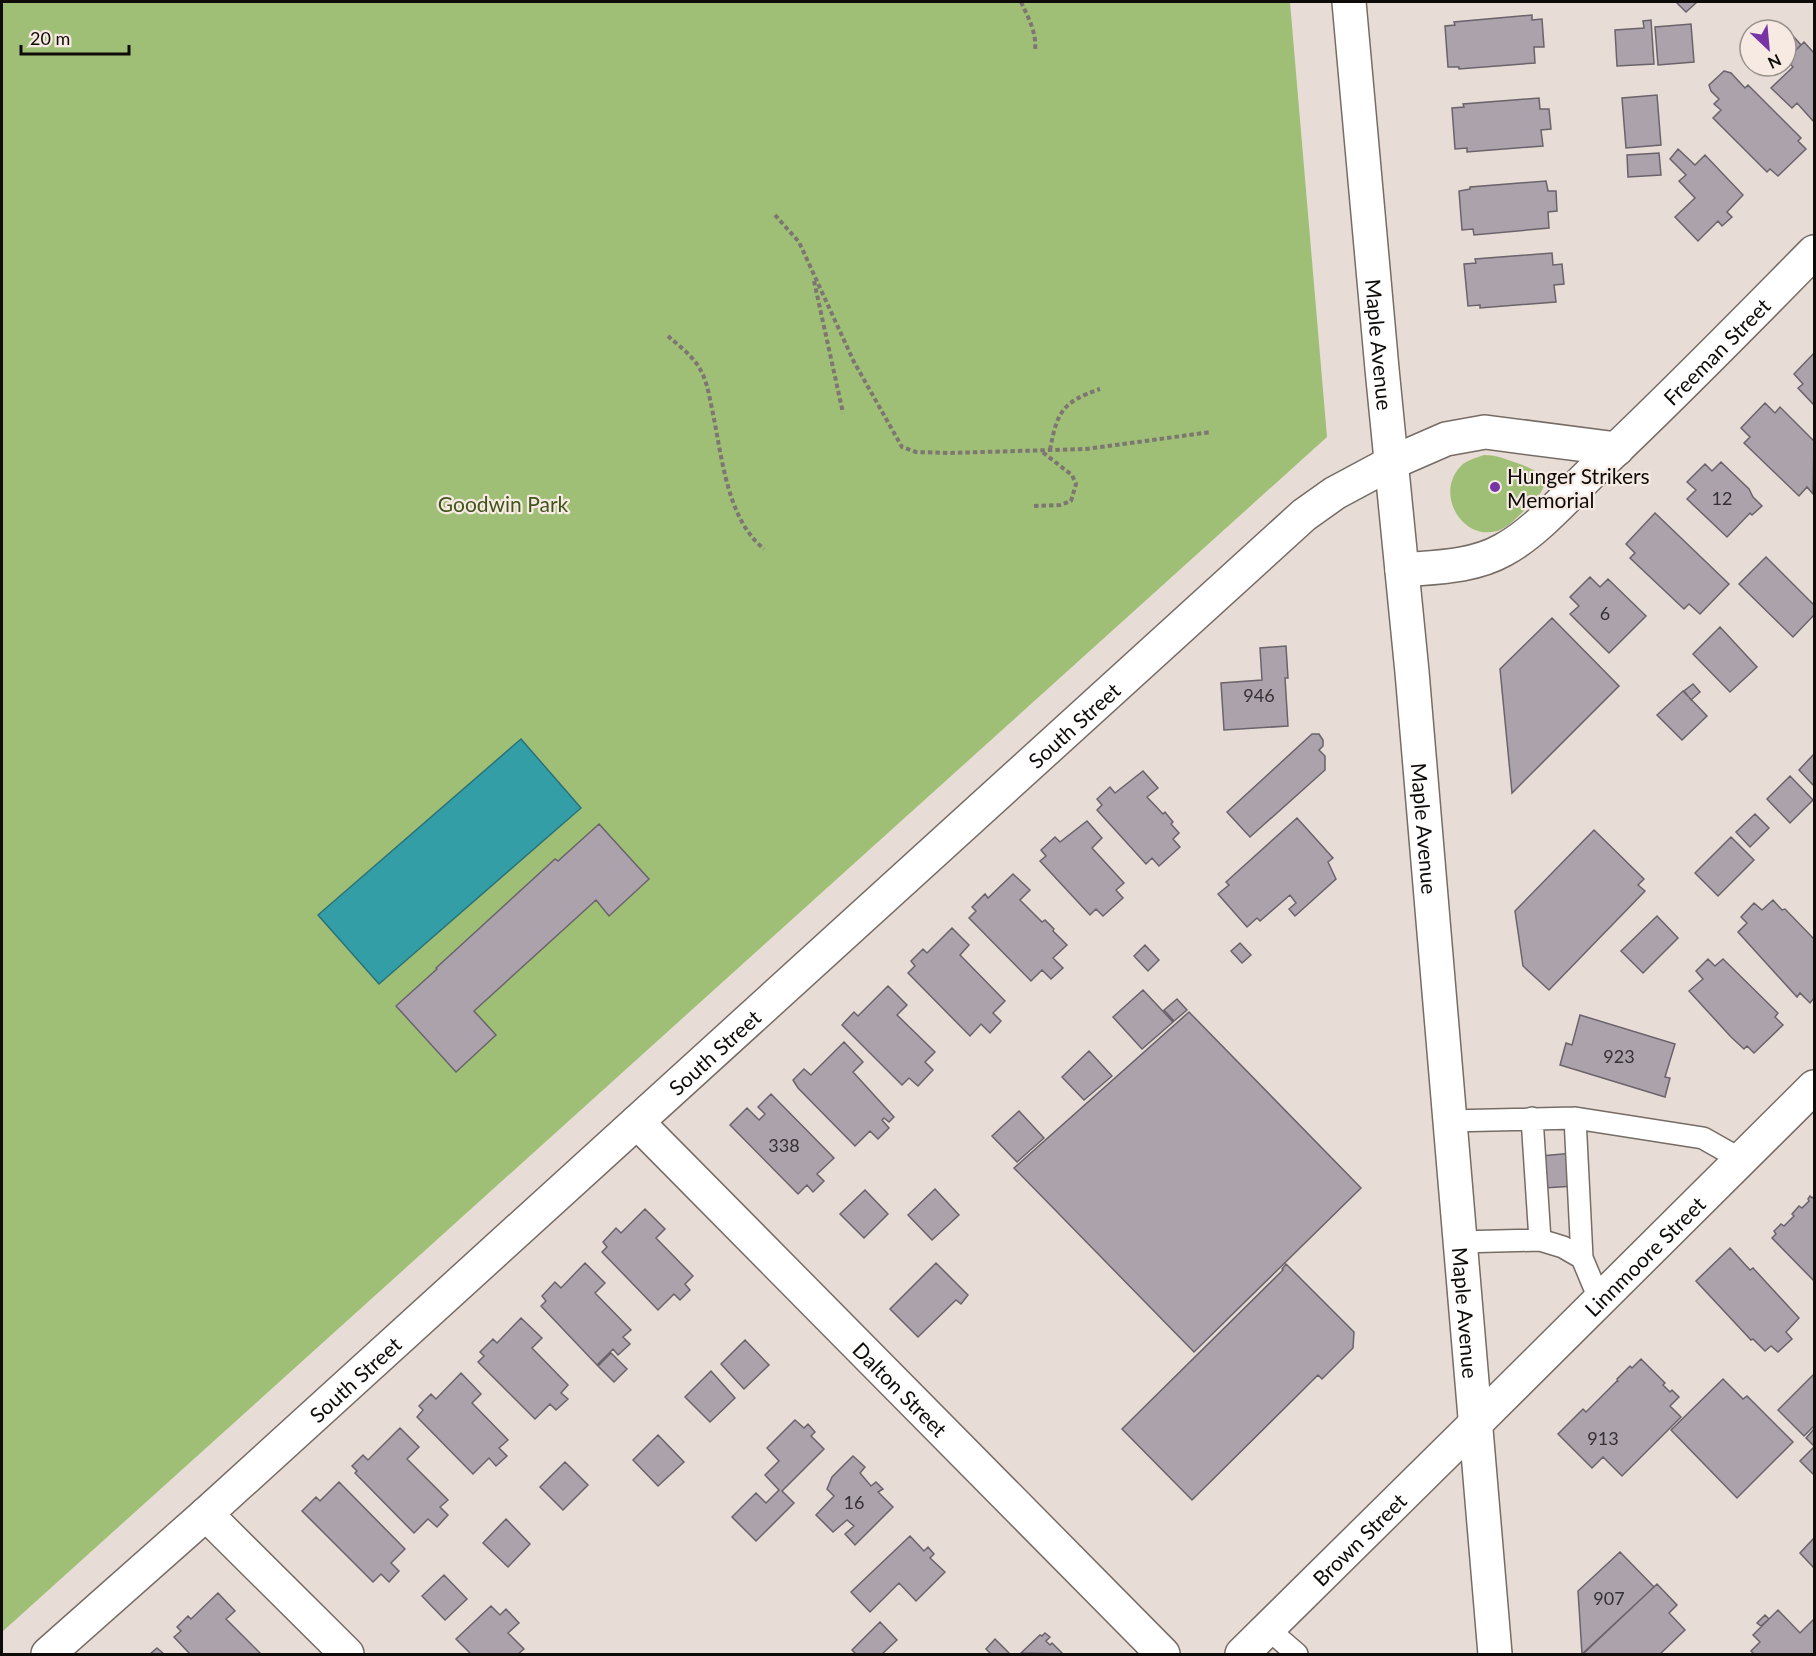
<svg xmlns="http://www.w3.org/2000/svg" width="1816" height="1656" font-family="Lato,sans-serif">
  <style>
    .green { fill: #a0bf76 }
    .water { fill: #349ea7; stroke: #297278; stroke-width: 1.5 }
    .building { fill: #aba2ab; stroke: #6b636b; stroke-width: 1.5 }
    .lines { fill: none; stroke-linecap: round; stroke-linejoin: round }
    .service-casing { stroke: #766c65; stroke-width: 24 }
    .minor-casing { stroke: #766c65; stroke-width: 36 }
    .tertiary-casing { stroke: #766c65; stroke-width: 36 }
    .secondary-casing { stroke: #766c65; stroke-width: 36 }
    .path { stroke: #7d7672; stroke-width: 4; stroke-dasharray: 4.5 3; stroke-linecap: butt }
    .service { stroke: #fff; stroke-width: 21 }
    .minor { stroke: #fff; stroke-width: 33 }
    .tertiary { stroke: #fff; stroke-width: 33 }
    .secondary { stroke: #fff; stroke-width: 33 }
    .poi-dot { fill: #7734a7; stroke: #f6eae3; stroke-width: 2 }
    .labels { text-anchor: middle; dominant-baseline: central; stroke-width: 4.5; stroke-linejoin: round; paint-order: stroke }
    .number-label { font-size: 18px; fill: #353132 }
    .street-label { font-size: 21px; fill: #0e0b09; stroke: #f6eae3 }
    .poi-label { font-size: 21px; fill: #0e0b09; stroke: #f6eae3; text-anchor: start }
    .park-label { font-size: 21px; fill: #3f551a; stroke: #f6eae3 }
  </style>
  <rect width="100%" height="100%" fill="#e8ddd6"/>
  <path class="green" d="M2 2H1290L1327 437 2 1632Z
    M1484 455C1497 455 1508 460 1520 464 1547 474 1552 484 1530 505 1520 514 1510 527 1497 531 1462 541 1435 494 1460 467 1466 460 1476 458 1484 455Z"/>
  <path class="water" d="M521 739 581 808 379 984 318 915Z"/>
  <path class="building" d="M1676 2H1697L1686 12Z
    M1532 15V20L1542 19 1544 47H1534L1535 63 1459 69V67H1448L1445 26 1455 25 1454 22Z
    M1651 20 1654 64 1617 66 1615 30 1644 28 1643 21Z
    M1691 24 1694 62 1658 65 1655 27Z
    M1786 28 1801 45 1788 58 1786 56V30H1784Z
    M1804 42 1814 53V122L1797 103 1792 108 1771 88 1793 67 1786 60Z
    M1724 71 1731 73 1745 88 1748 85 1801 138 1798 141 1806 149 1778 176 1770 169 1767 172 1713 118 1721 110 1714 104 1719 99 1711 91 1709 85Z
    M1657 95 1661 145 1626 148 1622 98Z
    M1539 98 1540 109H1549L1551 129 1541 130 1543 146 1467 152V148L1455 149 1452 108 1464 107 1463 104Z
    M1678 149 1695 165 1705 155 1743 195 1727 212 1732 217 1722 226 1718 221 1698 241 1675 217 1695 198 1679 181 1686 175 1670 159Z
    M1659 153 1661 175 1628 177 1627 155Z
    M1546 181 1548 191H1556L1557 211 1548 212 1549 228 1474 235 1473 229 1462 230 1459 191 1470 189V187Z
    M1552 253 1553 265 1562 264 1564 284 1554 285 1556 302 1480 308V305L1468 306 1464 264 1476 263 1475 259Z
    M1814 353V405L1798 388 1803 384 1794 374Z
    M1765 403 1775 413 1780 407 1814 441 1813 494 1807 487 1799 496 1744 443 1750 437 1741 428Z
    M1721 462 1749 489 1753 497 1762 506 1752 515 1750 513 1727 537 1687 499 1696 490 1687 482 1705 464 1712 471Z
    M1655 513 1729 584 1700 614 1689 604 1684 609 1630 558 1635 553 1626 544Z
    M1766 557 1814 605V615L1793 637 1739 584Z
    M1590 577 1600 587 1608 579 1646 616 1609 653 1570 614 1579 606 1570 597Z
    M1552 618 1619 686 1512 793 1500 669Z
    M1720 627 1757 667 1730 692 1693 654Z
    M1286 646 1288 678H1285L1288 726 1224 730 1221 683 1262 680 1260 648Z
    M1693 684 1700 692 1691 700 1684 691Z
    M1683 691 1707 716 1682 740 1657 715Z
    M1312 734H1319L1323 740V746L1319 750 1325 756V770L1250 837 1227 812Z
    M1814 754V786L1799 770Z
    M1143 771 1158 788 1147 797 1163 814 1165 812 1173 822 1171 824 1179 833 1173 839 1180 847 1159 866 1152 858 1146 864 1097 810 1102 805 1097 799 1110 787 1115 793Z
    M1790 776 1813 800 1790 823 1767 799Z
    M1755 814 1769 828 1750 847 1736 832Z
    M1297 818 1333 858 1328 862 1336 879 1295 916 1289 909 1296 903 1290 895 1260 921 1257 918 1247 927 1218 894 1229 885 1226 882Z
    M1087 821 1102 838 1092 848 1124 883 1116 890 1123 898 1103 916 1096 909 1090 915 1040 861 1046 856 1041 850 1055 837 1060 842Z
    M599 824 649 879 609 916 596 900 474 1011 496 1035 456 1072 396 1006 437 969 436 968 555 859 558 861Z
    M1594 830 1644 879 1638 885 1645 891 1549 990 1523 966 1515 911Z
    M1731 837 1754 860 1718 896 1695 873Z
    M1013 874 1030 890 1020 900 1042 922 1045 920 1054 929 1053 931 1067 945 1053 958 1063 968 1051 979 1042 970 1031 981 969 918 976 911 972 907 985 894 988 898Z
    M1773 900 1782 910 1785 909 1814 939V998L1810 1003 1800 993 1797 997 1738 932 1747 923 1741 917 1754 903 1762 910Z
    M1657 916 1678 938 1643 973 1621 951Z
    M952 928 969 945 960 955 1005 1001 993 1013 1001 1021 990 1033 981 1024 970 1036 908 973 915 966 911 961 923 949 927 953Z
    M1240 943 1251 955 1242 963 1231 951Z
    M1145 945 1159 960 1148 971 1134 956Z
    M1708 959 1715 966 1723 959 1778 1013 1775 1017 1783 1025 1754 1053 1747 1046 1744 1049 1731 1037 1689 991 1703 979 1696 971Z
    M888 986 907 1005 897 1015 935 1052 925 1062 933 1070 918 1086 909 1078 902 1085 842 1025 854 1012 858 1016Z
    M1143 990 1173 1022 1142 1049 1113 1017Z
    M1177 999 1187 1010 1174 1021 1164 1010Z
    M1189 1012 1361 1188 1194 1352 1014 1168Z
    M1580 1015 1675 1044 1665 1077 1670 1078 1665 1097 1560 1065 1566 1043 1572 1045Z
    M844 1042 863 1062 853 1072 894 1117 889 1122 884 1118 882 1120 889 1128 878 1139 870 1131 855 1146 798 1088 793 1080 804 1069 811 1075Z
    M1089 1051 1112 1076 1084 1100 1062 1077Z
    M771 1094 834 1158 817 1174 824 1181 813 1192 807 1185 798 1194 730 1125 747 1108 759 1120 765 1114 758 1107Z
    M1019 1111 1044 1138 1017 1162 992 1136Z
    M1573 1153 1575 1186 1544 1188 1541 1156Z
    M935 1189 959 1215 932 1240 908 1215Z
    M865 1190 888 1214 864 1238 840 1214Z
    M1810 1196 1812 1198 1814 1196V1281L1772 1238 1776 1234 1774 1231 1781 1224 1784 1226 1794 1216 1792 1214 1799 1206 1802 1208 1809 1201 1808 1199Z
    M645 1209 665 1229 656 1238 693 1276 685 1284 690 1290 680 1300 674 1294 658 1310 602 1252 607 1247 603 1242 616 1228 621 1233Z
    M1730 1248 1750 1270 1753 1268 1799 1318 1786 1332 1792 1339 1778 1352 1771 1346 1765 1351 1753 1339 1751 1340 1696 1281Z
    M585 1263 605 1283 595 1293 631 1330 623 1337 630 1344 618 1355 613 1349 597 1365 541 1306 546 1301 542 1296 555 1282 561 1288Z
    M936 1263 968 1295 961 1304 956 1300 918 1337 890 1309Z
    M1286 1264 1354 1332 1353 1348 1322 1379 1318 1375 1192 1500 1122 1429 1283 1270 1282 1269Z
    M521 1318 542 1338 532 1348 568 1385 561 1393 568 1399 556 1410 550 1404 535 1419 478 1362 484 1356 480 1352 493 1339 497 1343Z
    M745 1340 769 1365 744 1389 721 1364Z
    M611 1353 627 1369 614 1382 598 1366Z
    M1641 1359 1665 1383 1663 1385 1670 1392 1672 1390 1679 1397 1670 1406 1681 1417 1622 1476 1603 1457 1592 1468 1558 1434 1583 1409 1586 1412 1617 1381 1618 1382 1617 1379 1630 1366 1632 1368Z
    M711 1371 735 1398 710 1422 685 1397Z
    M461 1373 481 1394 472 1403 508 1440 499 1448 507 1456 496 1466 489 1458 473 1474 417 1417 423 1410 419 1406 431 1394 436 1399Z
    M1814 1374V1426L1804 1436 1778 1410Z
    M1723 1379 1743 1399 1747 1396 1793 1442 1737 1498 1671 1430Z
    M795 1420 804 1428 808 1424 815 1432 811 1436 824 1449 782 1491 794 1503 756 1541 732 1517 756 1493 766 1503 779 1490 765 1475 779 1461 767 1448Z
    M400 1428 419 1447 407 1459 448 1500 440 1507 448 1515 437 1527 428 1519 414 1533 355 1473 357 1471 352 1466 363 1455 368 1460Z
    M1814 1429V1446L1806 1438Z
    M658 1435 684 1462 658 1486 633 1460Z
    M1813 1448 1814 1450V1475L1800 1461Z
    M853 1456 865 1467 860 1473 871 1486 876 1482 883 1489 878 1492 893 1507 855 1545 845 1534 854 1526 847 1520 833 1532 816 1515 834 1496 827 1489 832 1477Z
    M565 1462 588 1485 563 1510 540 1487Z
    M339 1482 405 1549 391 1563 399 1571 389 1582 381 1574 373 1582 302 1511 316 1497 320 1501Z
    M506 1519 530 1544 508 1567 483 1543Z
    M910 1536 924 1551 928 1547 934 1554 930 1558 945 1572 916 1601 899 1583 870 1612 851 1592Z
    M1814 1538V1568L1800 1553Z
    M1620 1552 1654 1587 1582 1654 1578 1591Z
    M444 1575 467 1599 445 1620 422 1596Z
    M1657 1584 1677 1605 1669 1613 1685 1630 1660 1654H1583Z
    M218 1593 235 1611 226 1619 261 1654H190L174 1637 181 1631 177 1627 188 1616 191 1619Z
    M491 1606 500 1615 506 1609 519 1623 508 1633 524 1649 518 1654H471L456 1639Z
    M1778 1610 1800 1633 1813 1620 1814 1622V1654H1754L1751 1651 1760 1642 1753 1635Z
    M1765 1615 1769 1619 1761 1626 1757 1623Z
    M880 1622 897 1640 882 1654H856L852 1650Z
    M1045 1633 1050 1637 1046 1641 1050 1645 1052 1643 1063 1654 1021 1653 1040 1635 1042 1636Z
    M995 1639 1010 1654H991L986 1649Z
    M157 1648 164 1654H150Z"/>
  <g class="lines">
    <defs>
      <path id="service" d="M1532 1118 1540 1240
        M1575 1118 1582 1258 1600 1301
        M1448 1121 1575 1118 1703 1138 1742 1160
        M1459 1242 1540 1240 1563 1247 1582 1258
        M1268 1629 1297 1654"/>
      <g id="minor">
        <path d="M1391 463 1446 439 1485 432 1617 449"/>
        <path id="s1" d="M1402 570C1436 567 1473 567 1503 550 1535 533 1565 498 1592 472 1668 401 1741 326 1814 252"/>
        <path id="s2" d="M637 1122 1163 1654"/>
        <path id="s3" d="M1474 1425 1814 1087"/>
        <path d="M206 1514 347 1654"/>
      </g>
      <g id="tertiary">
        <path id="s4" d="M48 1654 206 1514 1304 515 1335 493 1391 463"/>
      </g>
      <g id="secondary">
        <path id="s5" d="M1349 2 1382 369 1412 672 1495 1654"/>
        <path id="s6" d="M1242 1654 1474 1425"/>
      </g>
    </defs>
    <use href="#service" class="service-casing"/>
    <use href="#minor" class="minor-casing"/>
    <use href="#tertiary" class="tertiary-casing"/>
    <use href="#secondary" class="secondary-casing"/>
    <path class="path" d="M1021 2C1028 17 1037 33 1035 50
      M775 215 799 242 854 362 902 447 916 452 949 453 1086 449 1211 432
      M814 281 843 413
      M668 336C679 346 693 356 700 369 707 381 709 395 712 409 722 455 726 518 764 549
      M1050 450C1057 412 1062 402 1100 389
      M1034 506 1060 505 1071 501 1076 484 1072 475 1041 451"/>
    <use href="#service" class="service"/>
    <use href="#minor" class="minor"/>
    <use href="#tertiary" class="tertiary"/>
    <use href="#secondary" class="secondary"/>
  </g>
  <circle class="poi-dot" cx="1495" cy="487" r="6"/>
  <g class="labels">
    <g class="number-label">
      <text x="1722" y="498">12</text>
      <text x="1605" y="613">6</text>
      <text x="1259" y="695">946</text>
      <text x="1619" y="1056">923</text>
      <text x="784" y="1145">338</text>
      <text x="1603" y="1438">913</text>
      <text x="854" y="1502">16</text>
      <text x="1609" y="1598">907</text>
    </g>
    <g class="street-label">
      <text stroke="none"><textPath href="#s5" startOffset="344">Maple Avenue</textPath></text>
      <text stroke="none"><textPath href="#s1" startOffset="396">Freeman Street</textPath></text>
      <text stroke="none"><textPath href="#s4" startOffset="1384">South Street</textPath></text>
      <text stroke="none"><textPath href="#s5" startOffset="830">Maple Avenue</textPath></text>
      <text stroke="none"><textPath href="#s4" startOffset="898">South Street</textPath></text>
      <text stroke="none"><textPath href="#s3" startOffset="240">Linnmoore Street</textPath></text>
      <text stroke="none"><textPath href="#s5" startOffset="1316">Maple Avenue</textPath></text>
      <text stroke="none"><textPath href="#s4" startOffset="412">South Street</textPath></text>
      <text stroke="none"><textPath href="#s2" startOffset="375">Dalton Street</textPath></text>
      <text stroke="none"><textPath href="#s6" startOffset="164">Brown Street</textPath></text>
    </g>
    <g class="poi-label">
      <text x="1507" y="475">Hunger Strikers<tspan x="1507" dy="24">Memorial</tspan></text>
    </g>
    <g class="park-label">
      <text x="503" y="503">Goodwin Park</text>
    </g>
  </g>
  <rect width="1816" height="1656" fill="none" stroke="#0e0b09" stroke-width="6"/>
  <g transform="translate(1768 48) rotate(154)"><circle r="28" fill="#f6eae3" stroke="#99918c" stroke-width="1.5"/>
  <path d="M0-4.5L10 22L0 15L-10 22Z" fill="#7734a7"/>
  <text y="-9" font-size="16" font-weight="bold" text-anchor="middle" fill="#0e0b09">N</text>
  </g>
  <path d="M21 45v9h108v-9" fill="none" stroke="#0e0b09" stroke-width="3"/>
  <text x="30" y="45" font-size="18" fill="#0e0b09" stroke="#f6eae3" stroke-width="4.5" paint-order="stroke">20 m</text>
</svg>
